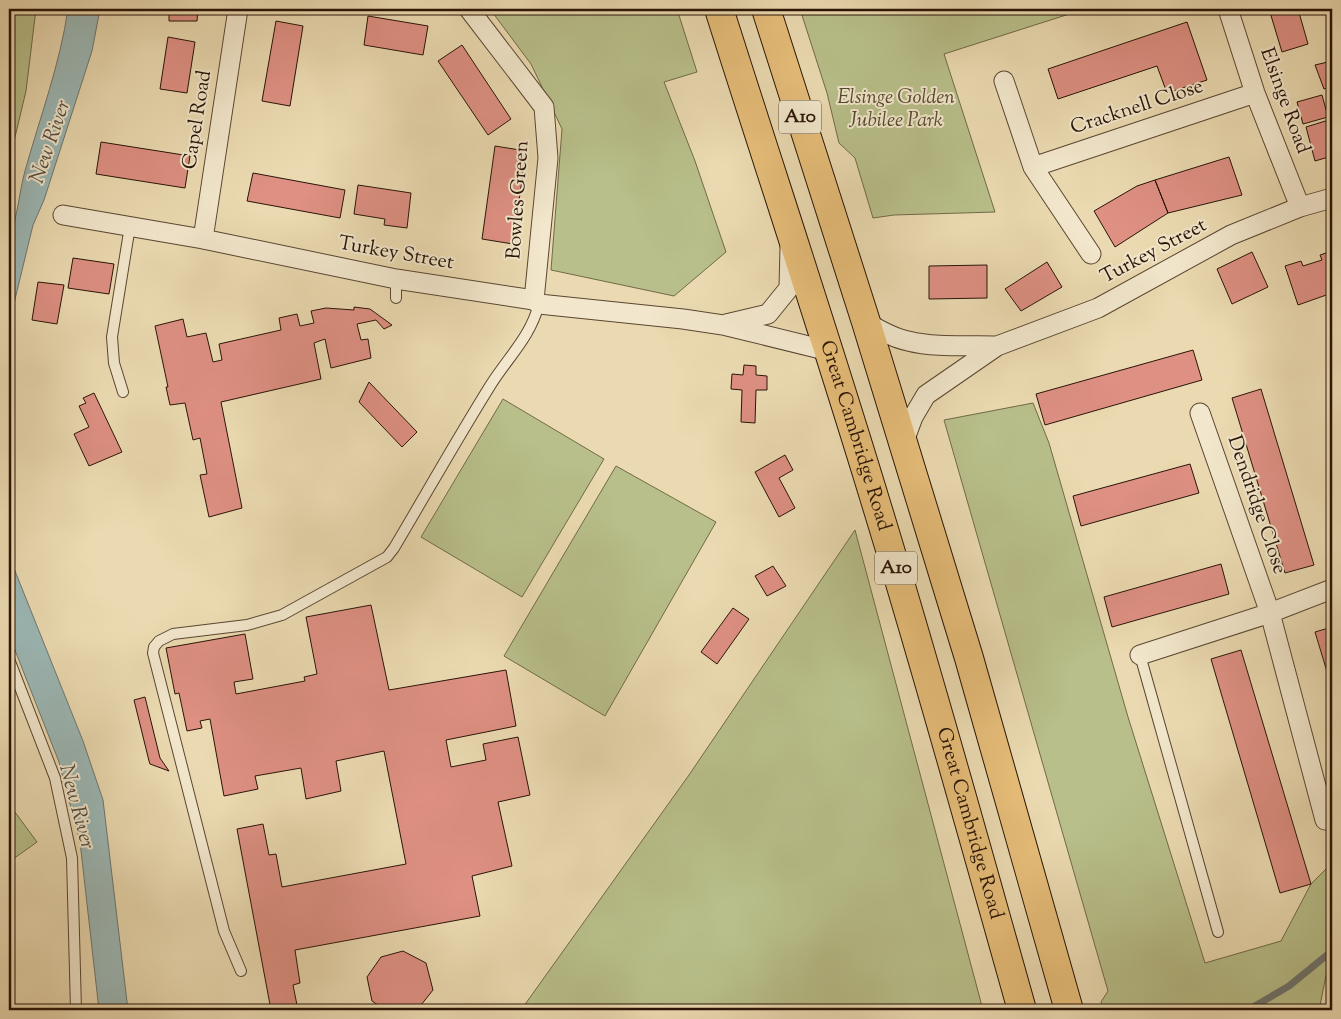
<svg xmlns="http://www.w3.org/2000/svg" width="1341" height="1019" font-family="'Sorts Mill Goudy',serif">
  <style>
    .green { fill: #b8bf8a; stroke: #706a48 }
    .water { fill: #9cb8b6; stroke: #6e7670 }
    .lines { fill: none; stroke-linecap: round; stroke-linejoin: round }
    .stream { stroke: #6e7670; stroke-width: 7 }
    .building { fill: #de9083; stroke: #291407 }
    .service-casing { stroke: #5a4632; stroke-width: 12 }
    .minor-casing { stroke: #5a4632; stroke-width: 21 }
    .trunk-casing { stroke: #291407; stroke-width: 30 }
    .service { stroke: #f2e7cc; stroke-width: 10 }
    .minor { stroke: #f2e7cc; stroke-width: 19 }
    .trunk { stroke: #e6bd78; stroke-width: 28 }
    .labels { text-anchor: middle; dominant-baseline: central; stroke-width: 4; stroke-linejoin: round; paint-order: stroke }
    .shield { fill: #f2e7cc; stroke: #655342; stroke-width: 1 }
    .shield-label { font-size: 19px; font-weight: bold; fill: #291407 }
    .park-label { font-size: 20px; font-style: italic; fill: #54472e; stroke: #f2e7cc }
    .street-label { font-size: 20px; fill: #291407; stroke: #f2e7cc }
    .water-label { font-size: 21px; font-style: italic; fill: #514d44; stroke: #f2e7cc }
  </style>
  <rect width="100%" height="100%" fill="#ebdab1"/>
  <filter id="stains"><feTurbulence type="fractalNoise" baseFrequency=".004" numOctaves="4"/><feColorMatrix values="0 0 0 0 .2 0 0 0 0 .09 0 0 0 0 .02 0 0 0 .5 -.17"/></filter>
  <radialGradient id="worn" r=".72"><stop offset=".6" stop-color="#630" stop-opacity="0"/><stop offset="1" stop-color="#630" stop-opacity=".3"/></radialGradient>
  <path class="green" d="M9 9H36L26 91 9 162Z
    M490 9H677L697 72 664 82 695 161 726 252 674 296 551 270 562 129 531 64Z
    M800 9H1085L944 54 995 212 894 215 873 218 855 158 839 143 827 93Z
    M503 399 604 459 522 597 421 537Z
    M1033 403 1049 443 1128 717 1205 963 1281 941 1311 884 1332 863V965L1327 971 1319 1010H1104L1101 1002 1108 991 944 420Z
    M616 466 716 522 605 716 504 656Z
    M855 530 983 1010H521L689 775Z
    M9 804 37 842 9 862Z"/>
  <path class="water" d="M68 9H100L92 51 44 200 33 225 9 324V238C18 216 19 193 25 171 40 117 60 64 68 9Z
    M9 556 83 741 103 800 128 1010H99L80 842 59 762 9 635Z"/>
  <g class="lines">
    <path class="stream" d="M1248 1010 1289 986 1332 951"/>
  </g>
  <path class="building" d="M169 9H198L197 21H169Z
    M1269 9H1298L1308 44 1282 52Z
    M368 16 428 26 423 55 364 45Z
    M276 21 303 26 290 106 262 101Z
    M1187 22 1207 80 1167 93 1157 66 1058 99 1048 69Z
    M168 37 195 42 187 93 160 89Z
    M462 45 511 119 488 135 438 61Z
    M1332 61V86L1324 89 1315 65Z
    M1322 95 1328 117 1303 124 1297 102Z
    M1332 119V156L1315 161 1306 127Z
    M101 142 190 156 185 188 96 174Z
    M495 146 526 151 513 244 482 239Z
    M1229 157 1242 195 1168 213 1155 180Z
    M253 173 345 190 340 218 247 201Z
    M1155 180 1168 213 1115 247 1094 211 1137 186Z
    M358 185 411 193 407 228 384 225 385 219 354 214Z
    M1332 251V293L1298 305 1285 266 1301 261 1303 266 1322 260 1320 255Z
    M1252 252 1268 287 1232 304 1217 269Z
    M73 258 114 264 109 294 68 288Z
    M1047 262 1062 287 1021 311 1005 289Z
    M987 265V298L929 299V266Z
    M38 282 64 285 57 324 32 320Z
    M354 307 370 309 392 325 384 329 376 320 357 324 361 340 368 339 371 358 331 368 325 339 314 343 321 379 221 402 242 508 209 517 200 475 207 474 200 438 193 440 185 403 170 405 166 387H168L155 326 183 319 187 337 206 333 213 362 222 360 219 344 281 330 279 318 297 314 300 326 314 323 311 311 326 308 354 310Z
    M1193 350 1202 380 1045 425 1036 394Z
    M744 365 756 366V375L767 376V390H756L755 423 741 422 742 390 731 389 732 374 743 375Z
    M369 382 417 432 402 447 359 402Z
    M1261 389 1314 565 1285 573 1232 398Z
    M94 393 122 452 89 466 74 434 89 427 79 406 86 403 83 398Z
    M785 455 793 470 779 478 795 508 779 517 755 472Z
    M1190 464 1199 493 1081 526 1073 496Z
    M1221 564 1229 594 1112 627 1104 597Z
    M773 566 786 586 767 596 755 576Z
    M371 605 389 690 506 670 516 726 446 740 451 767 486 760 483 744 518 737 530 795 498 802 512 866 472 876 480 916 295 950 300 983 293 985 298 1010H271L237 829 263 824 269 855 276 854 282 887 406 864 384 751 336 761 341 791 306 799 301 768 255 776 258 789 224 796 210 719 200 721 202 728 187 731 179 693 175 694 166 648 245 634 253 679 234 682 236 694 305 681 304 677 317 674 306 617Z
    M733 608 749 619 717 664 701 652Z
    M1332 627V684L1331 685 1315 632Z
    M1241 650 1311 884 1280 893 1211 659Z
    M1332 691V707L1328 693Z
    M145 697 160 758 169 771 150 764 149 761 134 700Z
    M403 951 426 963 433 990 417 1010H385L372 1001 367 977 381 957Z"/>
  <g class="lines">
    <defs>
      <path id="service" d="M396 279V298
        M123 392 114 363 112 337 130 226
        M1332 436V437
        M1140 655 1218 932
        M9 659 55 778 72 858 76 1010
        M241 971 224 931 153 653 154 647 159 641 173 634 247 625 282 615 387 557 394 548C426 494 457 439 490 386 508 357 530 338 539 304"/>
      <path id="minor" d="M469 9 544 107 548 158 534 300
        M1228 9 1255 93 1300 207
        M1004 81 1033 167 1091 254
        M1033 167 1255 93
        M63 215 203 239 396 279 534 300 539 304 683 319 723 325 829 351
        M203 239 238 9
        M866 322C879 330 893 338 908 341 936 348 968 345 997 346
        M726 324 768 314 789 288 790 247
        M1200 413 1270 613 1325 820
        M903 444 913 417 926 395 997 346 1098 308 1231 235 1300 207 1332 198
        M1140 655 1270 613 1332 589"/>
      <g id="trunk">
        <path id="s1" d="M719 9C771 173 825 335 875 500 927 669 974 840 1022 1010"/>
        <path d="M766 9 866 322 969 658 1069 1010"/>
      </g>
    </defs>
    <use href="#service" class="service-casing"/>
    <use href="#minor" class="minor-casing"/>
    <use href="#trunk" class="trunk-casing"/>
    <use href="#service" class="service"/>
    <use href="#minor" class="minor"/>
    <use href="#trunk" class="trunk"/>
  </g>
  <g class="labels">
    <g class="shield">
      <rect x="779" y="100.5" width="42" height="33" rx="4"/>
      <rect x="875" y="551.5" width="42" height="33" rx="4"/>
    </g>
    <g class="shield-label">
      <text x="800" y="117">A10</text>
      <text x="896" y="568">A10</text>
    </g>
    <g class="park-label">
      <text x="896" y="98">Elsinge Golden<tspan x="896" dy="23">Jubilee Park</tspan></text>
    </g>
    <g class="street-label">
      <text transform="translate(1284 101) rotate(70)">Elsinge Road</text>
      <text transform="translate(1137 108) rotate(-18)">Cracknell Close</text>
      <text transform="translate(198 120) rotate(-81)">Capel Road</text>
      <text transform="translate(519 200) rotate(-86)">Bowles Green</text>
      <text transform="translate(1154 252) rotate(-28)">Turkey Street</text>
      <text transform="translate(396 254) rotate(10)">Turkey Street</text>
      <text stroke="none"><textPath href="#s1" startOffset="448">Great Cambridge Road</textPath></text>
      <text transform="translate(1256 505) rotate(71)">Dendridge Close</text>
      <text stroke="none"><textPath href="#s1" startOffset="852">Great Cambridge Road</textPath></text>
    </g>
    <g class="water-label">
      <text transform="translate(51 142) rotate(-71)">New River</text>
      <text transform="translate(76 807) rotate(75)">New River</text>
    </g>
  </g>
  <rect width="1341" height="1019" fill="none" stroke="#ebdab1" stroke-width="30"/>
  <rect x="10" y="10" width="1321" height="999" fill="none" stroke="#291407" stroke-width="2.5"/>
  <rect x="15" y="15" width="1311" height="989" fill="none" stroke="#291407"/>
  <rect width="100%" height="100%" filter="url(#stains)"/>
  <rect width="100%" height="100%" fill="url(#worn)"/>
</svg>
